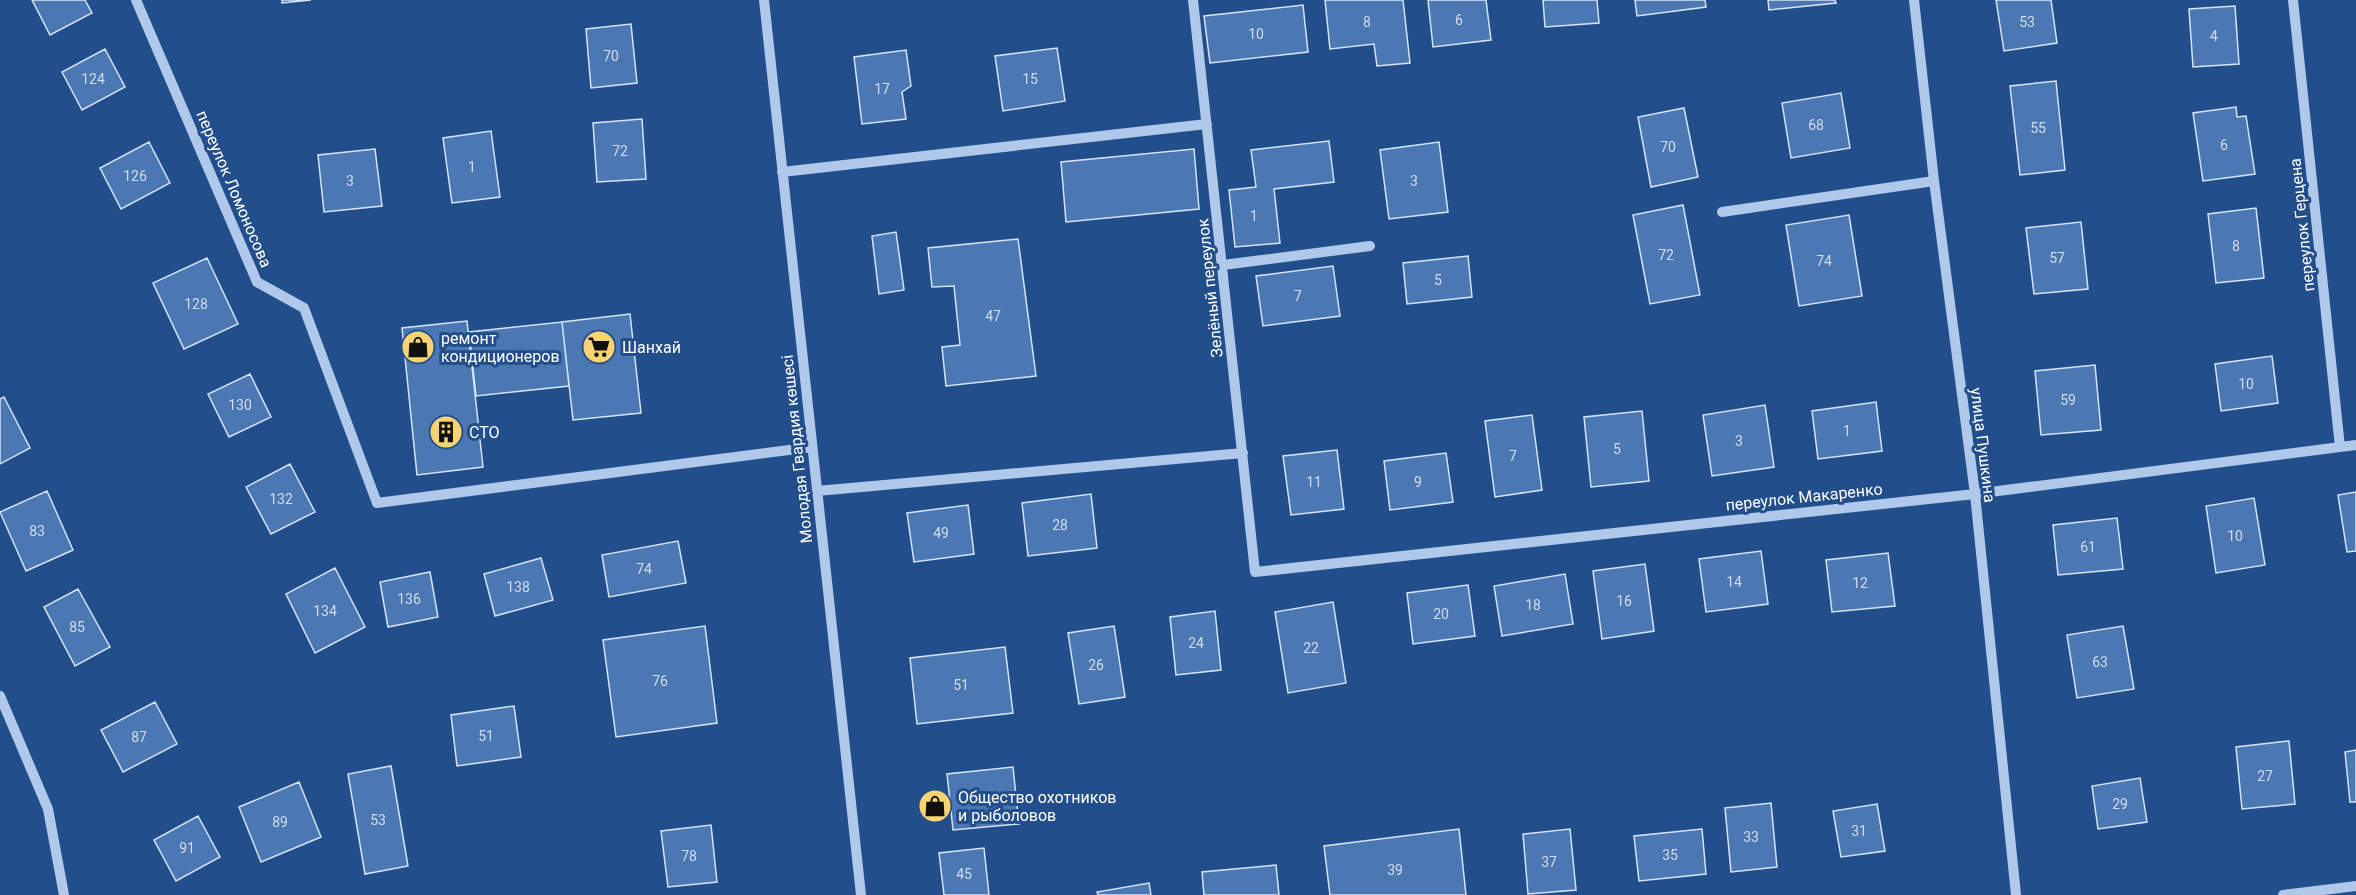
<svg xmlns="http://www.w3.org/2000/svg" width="2356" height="895" font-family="Roboto,sans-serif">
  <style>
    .building { fill: #4b77b3; stroke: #d5e4f8; stroke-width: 1.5 }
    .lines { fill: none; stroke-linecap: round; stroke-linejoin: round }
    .minor { stroke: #b0c9eb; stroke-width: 10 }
    .labels { text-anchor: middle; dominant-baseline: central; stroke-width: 6; stroke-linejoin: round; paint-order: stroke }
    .number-label { font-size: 14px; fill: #d2ddec }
    .street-label { font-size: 16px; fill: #fff; stroke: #224e8c }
    .poi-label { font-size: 16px; fill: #fff; stroke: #224e8c; text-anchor: start }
  </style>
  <rect width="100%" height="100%" fill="#224e8c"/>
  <path class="building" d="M32 0H85L92 13 50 35Z
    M282 0H311L282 3Z
    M1325 0H1403L1410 63 1377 66 1374 44 1330 49Z
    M1428 0H1486L1491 40 1433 47Z
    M1543 0H1597L1599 23 1545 27Z
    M1635 0H1705L1706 7 1637 16Z
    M1768 0H1835L1836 3 1769 10Z
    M1996 0H2051L2057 43 2004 51Z
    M1303 5 1308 52 1210 63 1204 16Z
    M2235 6 2239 64 2193 67 2189 9Z
    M631 24 637 83 591 88 586 29Z
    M1057 48 1065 101 1003 111 995 56Z
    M105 49 125 87 82 110 62 72Z
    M906 50 911 86 902 92 906 119 862 124 854 57Z
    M2056 81 2065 170 2020 175 2010 86Z
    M1841 93 1850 148 1791 158 1782 103Z
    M2236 107 2237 117 2246 116 2255 174 2203 181 2193 113Z
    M1684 108 1698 177 1651 187 1638 117Z
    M642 119 646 179 597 182 593 123Z
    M491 131 500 197 452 203 443 138Z
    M1329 141 1334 182 1274 189 1280 243 1235 247 1229 190 1256 187 1251 150Z
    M149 142 170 183 121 209 100 168Z
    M1439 142 1448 212 1389 219 1380 150Z
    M375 149 382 206 324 212 318 155Z
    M1194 149 1199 209 1066 222 1061 162Z
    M1683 205 1700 295 1650 304 1633 215Z
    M2256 208 2264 278 2216 283 2208 214Z
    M1849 215 1862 296 1799 306 1786 225Z
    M2081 222 2088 289 2034 294 2026 228Z
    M896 232 904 290 879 294 872 236Z
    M1018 239 1036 376 946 386 942 347 960 345 954 286 932 287 928 248Z
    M1468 256 1472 297 1407 304 1403 263Z
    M207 258 238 324 184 349 153 283Z
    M1333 266 1340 316 1263 326 1256 276Z
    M630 314 641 413 573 420 562 322Z
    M467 321 483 467 417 475 402 328Z
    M562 322 569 386 476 396 469 332Z
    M2272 356 2278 403 2221 411 2215 364Z
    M2095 365 2101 430 2041 435 2035 371Z
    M250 374 271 417 229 437 208 394Z
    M4 397 30 448 0 464V399Z
    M1876 402 1882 451 1818 459 1812 411Z
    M1765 405 1774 467 1712 476 1703 415Z
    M1642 411 1649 481 1591 487 1584 417Z
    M1532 415 1542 490 1495 497 1485 421Z
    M1337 450 1344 509 1291 515 1283 456Z
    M1446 453 1453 502 1390 510 1384 461Z
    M290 464 315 512 271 534 246 487Z
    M47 491 73 550 26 571 0 512Z
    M2356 492V551L2347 552 2338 495Z
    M1091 494 1097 548 1028 556 1022 503Z
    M2254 498 2265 565 2216 573 2206 506Z
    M968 505 974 554 914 562 907 513Z
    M2117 518 2123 569 2058 575 2053 525Z
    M678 541 686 583 609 597 602 555Z
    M1761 551 1768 604 1706 612 1699 559Z
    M1888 553 1895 606 1832 612 1826 560Z
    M541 558 553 600 495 616 484 574Z
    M1645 564 1654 631 1602 639 1593 571Z
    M335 568 365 627 315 653 286 594Z
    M430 572 438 617 388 627 380 582Z
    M1565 574 1573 624 1502 636 1494 586Z
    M1468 585 1475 636 1413 644 1407 593Z
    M78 589 110 647 75 666 44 607Z
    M1333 602 1346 683 1288 693 1275 612Z
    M1215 611 1221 670 1176 675 1170 617Z
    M705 626 717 723 616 737 603 640Z
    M1114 626 1125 697 1079 704 1068 633Z
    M2123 626 2134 689 2077 698 2067 635Z
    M1005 647 1013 713 917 724 910 658Z
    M155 702 177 744 123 772 101 730Z
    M514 706 521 757 457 766 451 715Z
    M2289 741 2295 804 2242 809 2236 747Z
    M2356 750V802H2350L2345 752Z
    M391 766 408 866 365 874 348 774Z
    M1013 767 1019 824 953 830 947 774Z
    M2140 778 2147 822 2098 829 2092 786Z
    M299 782 321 837 261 862 239 807Z
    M1771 803 1777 867 1731 872 1725 808Z
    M1877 804 1885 851 1841 857 1833 811Z
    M198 816 220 857 176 881 154 840Z
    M711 825 717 882 668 887 661 831Z
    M1459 829 1466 895H1330L1324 846Z
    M1570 829 1576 890 1528 894 1523 834Z
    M1702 829 1706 874 1639 881 1634 836Z
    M984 848 989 895H944L939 853Z
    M1276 865 1279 895H1204L1202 872Z
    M1149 883 1151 895H1098L1097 892Z"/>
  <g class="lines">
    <path class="minor" d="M136 0 257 282 304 308 377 503 812 447
      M764 0 861 895
      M1193 0 1255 572 1975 494 2356 445
      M1914 0 1934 181 1975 494 2016 895
      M2293 0 2340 447
      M782 172 1207 124
      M1722 212 1934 181
      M1223 265 1370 246
      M817 491 1243 453
      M0 696 48 809 64 895
      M2283 895 2356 886"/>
  </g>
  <defs>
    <symbol id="shop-disc" viewBox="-11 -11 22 22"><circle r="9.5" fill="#f7d372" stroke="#224e8c"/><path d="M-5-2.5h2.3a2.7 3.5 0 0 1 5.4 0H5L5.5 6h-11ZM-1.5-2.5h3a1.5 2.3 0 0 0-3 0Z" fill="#111"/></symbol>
    <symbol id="supermarket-disc" viewBox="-11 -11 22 22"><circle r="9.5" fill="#f7d372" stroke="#224e8c"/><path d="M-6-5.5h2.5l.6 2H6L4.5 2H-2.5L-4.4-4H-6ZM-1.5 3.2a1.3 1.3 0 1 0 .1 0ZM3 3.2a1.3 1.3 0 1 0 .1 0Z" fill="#111"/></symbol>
    <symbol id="building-disc" viewBox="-11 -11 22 22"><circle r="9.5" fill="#f7d372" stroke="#224e8c"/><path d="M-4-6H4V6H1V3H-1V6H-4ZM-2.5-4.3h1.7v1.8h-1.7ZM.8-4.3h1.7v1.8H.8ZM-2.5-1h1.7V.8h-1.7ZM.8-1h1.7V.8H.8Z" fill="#111"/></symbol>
  </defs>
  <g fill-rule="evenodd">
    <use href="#shop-disc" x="399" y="328" width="38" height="38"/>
    <use href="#supermarket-disc" x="580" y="328" width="38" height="38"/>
    <use href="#building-disc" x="427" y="413" width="38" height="38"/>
    <use href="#shop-disc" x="916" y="787" width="38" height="38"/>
  </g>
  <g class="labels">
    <g class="number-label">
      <text x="1459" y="20">6</text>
      <text x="1367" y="22">8</text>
      <text x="2027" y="22">53</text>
      <text x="1256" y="34">10</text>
      <text x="2214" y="36">4</text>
      <text x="611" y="56">70</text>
      <text x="93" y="79">124</text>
      <text x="1030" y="79">15</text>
      <text x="882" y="89">17</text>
      <text x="1816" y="125">68</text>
      <text x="2038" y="128">55</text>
      <text x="2224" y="145">6</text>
      <text x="1668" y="147">70</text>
      <text x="620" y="151">72</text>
      <text x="472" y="167">1</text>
      <text x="135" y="176">126</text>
      <text x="350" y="181">3</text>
      <text x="1414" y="181">3</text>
      <text x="1254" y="216">1</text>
      <text x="2236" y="246">8</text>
      <text x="1666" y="255">72</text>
      <text x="2057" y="258">57</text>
      <text x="1824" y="261">74</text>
      <text x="1438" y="280">5</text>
      <text x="1298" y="296">7</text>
      <text x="196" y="304">128</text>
      <text x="993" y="316">47</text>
      <text x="2246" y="384">10</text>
      <text x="2068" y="400">59</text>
      <text x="240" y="405">130</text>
      <text x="1847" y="431">1</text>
      <text x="1739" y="441">3</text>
      <text x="1617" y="449">5</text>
      <text x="1513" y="456">7</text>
      <text x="1314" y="482">11</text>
      <text x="1418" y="482">9</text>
      <text x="281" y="499">132</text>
      <text x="1060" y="525">28</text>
      <text x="37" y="531">83</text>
      <text x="941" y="533">49</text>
      <text x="2235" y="536">10</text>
      <text x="2088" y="547">61</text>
      <text x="644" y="569">74</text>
      <text x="1734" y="582">14</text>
      <text x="1860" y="583">12</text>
      <text x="518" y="587">138</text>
      <text x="409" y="599">136</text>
      <text x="1624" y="601">16</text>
      <text x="1533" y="605">18</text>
      <text x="325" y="611">134</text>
      <text x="1441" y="614">20</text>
      <text x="77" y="627">85</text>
      <text x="1196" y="643">24</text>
      <text x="1311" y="648">22</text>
      <text x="2100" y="662">63</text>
      <text x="1096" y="665">26</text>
      <text x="660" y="681">76</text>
      <text x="961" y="685">51</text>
      <text x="486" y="736">51</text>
      <text x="139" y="737">87</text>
      <text x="2265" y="776">27</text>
      <text x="2120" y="804">29</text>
      <text x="378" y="820">53</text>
      <text x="280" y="822">89</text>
      <text x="1859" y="831">31</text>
      <text x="1751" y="837">33</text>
      <text x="187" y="848">91</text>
      <text x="1670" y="855">35</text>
      <text x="689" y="856">78</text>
      <text x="1549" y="862">37</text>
      <text x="1395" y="870">39</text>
      <text x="964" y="874">45</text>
    </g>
    <g class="street-label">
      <text transform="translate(234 189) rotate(67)">переулок Ломоносова</text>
      <text transform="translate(2302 225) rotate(-96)">переулок Герцена</text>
      <text transform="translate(1210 288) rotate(-96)">Зелёный переулок</text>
      <text transform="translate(1983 445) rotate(83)">улица Пушкина</text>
      <text transform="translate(797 449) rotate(-96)">Молодая Гвардия көшесі</text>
      <text transform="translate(1804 497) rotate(-6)">переулок Макаренко</text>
    </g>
    <g class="poi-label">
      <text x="441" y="338">ремонт<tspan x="441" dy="18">кондиционеров</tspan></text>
      <text x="622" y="347">Шанхай</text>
      <text x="469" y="432">СТО</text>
      <text x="958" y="797">Общество охотников<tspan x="958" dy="18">и рыболовов</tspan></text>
    </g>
  </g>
</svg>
